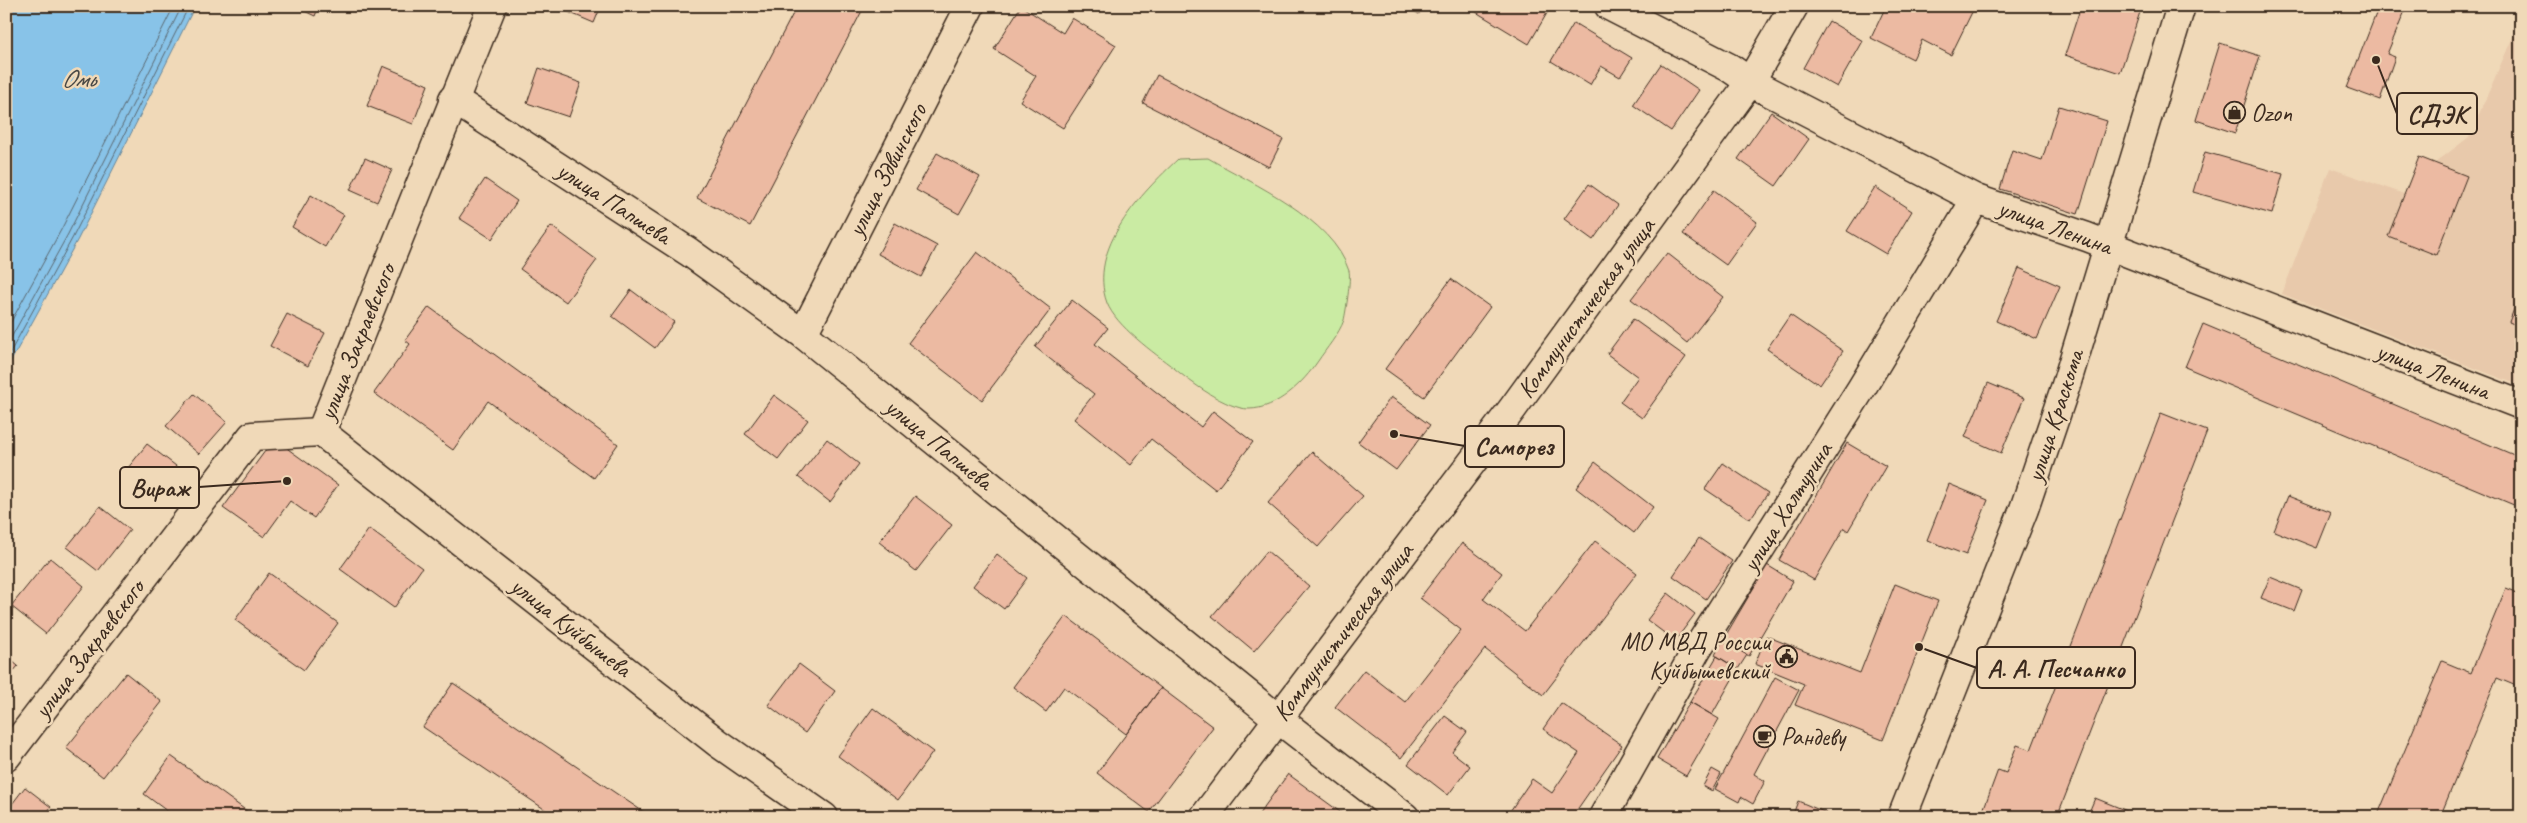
<svg xmlns="http://www.w3.org/2000/svg" width="2527" height="823" font-family="Caveat,sans-serif">
  <style>
    .built { fill: #e8c9ab }
    .green { fill: #caeba3; stroke: #828a60 }
    .water { fill: #88c3e8; stroke: #698697 }
    .lines { fill: none; stroke-linecap: round; stroke-linejoin: round }
    .shore { stroke: #5a676f; stroke-width: 1 }
    .building { fill: #ecbaa2; stroke: #3b2a1e }
    .minor-casing { stroke: #3b2a1e; stroke-width: 31 }
    .tertiary-casing { stroke: #3b2a1e; stroke-width: 31 }
    .secondary-casing { stroke: #3b2a1e; stroke-width: 31 }
    .minor { stroke: #f0d9b8; stroke-width: 28 }
    .tertiary { stroke: #f0d9b8; stroke-width: 28 }
    .secondary { stroke: #f0d9b8; stroke-width: 28 }
    .labels { text-anchor: middle; dominant-baseline: central; stroke-width: 5; stroke-linejoin: round; paint-order: stroke }
    .poi-label { font-size: 25px; fill: #3b2a1e; stroke: #f0d9b8; text-anchor: start }
    .street-label { font-size: 25px; fill: #3b2a1e; stroke: #f0d9b8 }
    .water-label { font-size: 26px; font-style: italic; fill: #4a4946; stroke: #f0d9b8 }
    .leader { fill: none; stroke: #3b2a1e; stroke-width: 2 }
    .callout-dot { fill: #3b2a1e; stroke: #f0d9b8; stroke-width: 2 }
    .callout { fill: #f0d9b8; stroke: #3b2a1e; stroke-width: 2 }
    .callout-label { font-size: 26px; text-anchor: middle; font-weight: bold; fill: #3b2a1e }
  </style>
  <rect width="100%" height="100%" fill="#f0d9b8"/>
  <filter id="ink" filterUnits="userSpaceOnUse"><feTurbulence type="fractalNoise" baseFrequency=".02" numOctaves="2"/><feDisplacementMap in="SourceGraphic" scale="10" xChannelSelector="R" yChannelSelector="G"/><feConvolveMatrix kernelMatrix="1 2 1 2 8 2 1 2 1" color-interpolation-filters="sRGB"/></filter>
  <g filter="url(#ink)">
    <path class="built" d="M2521 18V386L2282 294 2330 168 2404 194 2419 157 2435 163 2469 137Z"/>
    <path class="green" d="M1208 158C1253 184 1332 218 1349 271 1351 278 1346 312 1344 320 1339 334 1326 349 1318 361 1303 383 1277 409 1249 409 1227 409 1190 382 1174 368 1154 353 1116 326 1107 303 1087 248 1142 193 1178 159Z"/>
    <path class="water" d="M6 6H195L78 239 6 370Z"/>
    <g class="lines">
      <path class="shore" d="M6 331 61 230 174 6
        M6 347 68 234 182 6
        M6 360 73 237 189 6"/>
    </g>
    <path class="building" d="M294 6H319L315 16Z
      M562 6H601L594 23 561 9Z
      M797 6 864 7 750 226 697 198Z
      M1021 6 1063 33 1072 18 1116 45 1063 128 1020 101 1036 76 994 49Z
      M1404 6H1423L1419 14Z
      M1479 6H1547L1550 8 1529 44 1476 12Z
      M1886 6H1975L1951 55 1922 40 1913 59 1871 38Z
      M2081 6H2142L2120 73 2065 55Z
      M2379 6H2407L2387 54 2395 57 2380 100 2347 88Z
      M1829 21 1863 41 1837 87 1803 68Z
      M1574 23 1632 58 1620 77 1601 66 1590 85 1551 61Z
      M2220 43 2260 56 2235 133 2196 120Z
      M1661 64 1699 90 1671 131 1633 105Z
      M383 66 428 85 413 124 367 106Z
      M539 68 581 83 569 117 527 103Z
      M1157 75 1283 139 1269 167 1143 103Z
      M2059 106 2107 121 2078 214 2000 189 2012 150 2042 160Z
      M1771 112 1809 139 1776 186 1738 159Z
      M2205 152 2283 174 2272 214 2193 192Z
      M937 153 980 177 959 214 916 190Z
      M2419 157 2467 176 2436 255 2388 236Z
      M365 158 392 170 377 202 350 190Z
      M485 179 517 201 492 239 459 218Z
      M1589 184 1618 205 1593 240 1564 219Z
      M1875 187 1912 211 1886 254 1847 231Z
      M1714 190 1757 222 1726 265 1683 234Z
      M311 195 344 215 325 247 292 227Z
      M895 223 937 246 921 277 878 254Z
      M551 226 597 260 566 302 520 269Z
      M977 252 1051 309 982 400 908 343Z
      M1667 253 1723 297 1687 343 1631 299Z
      M2019 268 2060 286 2037 339 1996 321Z
      M1451 279 1490 307 1424 397 1385 369Z
      M631 290 674 322 655 348 612 316Z
      M2521 291V327L2509 322Z
      M1072 300 1108 328 1095 344 1201 427 1213 411 1253 442 1216 490 1151 439 1131 465 1074 419 1094 394 1035 347Z
      M429 307 618 444 594 478 488 401 453 450 374 393 410 344 405 340Z
      M287 314 325 333 308 366 270 346Z
      M1790 315 1843 351 1820 385 1767 349Z
      M1633 319 1686 357 1642 418 1620 402 1638 377 1607 354Z
      M2203 324 2521 458V508L2185 367Z
      M1988 383 2024 398 2001 453 1965 437Z
      M194 394 227 422 199 454 166 426Z
      M774 395 808 420 778 459 745 434Z
      M1391 397 1430 425 1396 470 1358 442Z
      M2161 413 2207 431 2057 817 1981 816 1998 770 2006 773 2017 745 2031 750Z
      M274 439 338 485 314 518 290 501 264 537 223 508Z
      M827 439 859 464 830 502 798 477Z
      M1847 443 1886 466 1848 531 1844 528 1814 580 1779 560Z
      M147 444 180 469 154 504 120 478Z
      M1312 452 1363 496 1318 547 1268 503Z
      M1595 462 1653 507 1634 533 1576 488Z
      M1723 463 1768 493 1750 519 1705 489Z
      M1949 484 1988 500 1966 555 1927 540Z
      M915 496 952 525 916 571 879 542Z
      M2288 496 2331 513 2317 548 2274 531Z
      M100 506 130 530 98 571 67 547Z
      M369 529 422 568 394 608 340 569Z
      M1699 538 1732 561 1706 599 1673 576Z
      M1595 541 1637 573 1543 695 1485 649 1401 758 1335 707 1364 670 1405 702 1461 630 1420 598 1462 543 1502 573 1483 599 1525 631Z
      M1267 551 1309 586 1254 651 1212 616Z
      M997 554 1027 578 1004 609 973 586Z
      M50 558 84 586 46 634 11 606Z
      M1767 565 1793 581 1749 656 1723 640Z
      M269 573 338 623 304 670 235 620Z
      M2270 577 2302 590 2294 611 2261 598Z
      M1895 584 1938 601 1883 740 1795 705 1804 684 1755 664 1766 636 1860 673Z
      M2506 588 2521 594V688L2497 678 2440 817H2377L2442 661 2471 673Z
      M1668 593 1695 614 1675 641 1647 620Z
      M1066 616 1161 688 1126 734 1064 687 1046 712 1013 687Z
      M1723 640 1747 655 1738 669 1715 655Z
      M6 656 18 666 6 680Z
      M1717 656 1738 669 1712 715 1690 702Z
      M799 664 835 691 805 733 768 705Z
      M126 673 162 702 103 777 66 748Z
      M1775 677 1799 690 1754 774 1765 781 1753 804 1741 797 1739 802 1715 789Z
      M453 683 648 815 646 817H556L423 727Z
      M1161 688 1213 727 1149 812 1097 773Z
      M1690 702 1719 719 1686 776 1657 759Z
      M1561 703 1622 745 1572 817H1506L1532 779 1552 793 1579 753 1543 729Z
      M873 708 933 752 898 800 838 756Z
      M1445 716 1467 732 1452 752 1470 766 1448 795 1408 764Z
      M171 756 255 817H175L144 794Z
      M1712 769 1721 774 1712 791 1703 786Z
      M1288 774 1347 817H1262L1259 814Z
      M25 787 51 807 43 817H6V812Z
      M2095 798 2142 817H2087Z
      M1798 801 1836 817H1792Z"/>
    <g class="lines">
      <defs>
        <path id="minor" d="M1609 6 1730 68 1750 82 1794 6
          M453 99 689 252 803 334 1277 718 1405 817
          M803 334 970 6
          M6 757 252 436 321 432
          M1603 817 1697 649 1861 389 1976 199"/>
        <path id="tertiary" d="M492 6 321 432 718 743 824 817
          M1204 817 1513 408 1750 82 1976 199 2087 237 2521 405"/>
        <path id="secondary" d="M1902 817 2024 509 2066 385 2181 6"/>
      </defs>
      <use href="#minor" class="minor-casing"/>
      <use href="#tertiary" class="tertiary-casing"/>
      <use href="#secondary" class="secondary-casing"/>
      <use href="#minor" class="minor"/>
      <use href="#tertiary" class="tertiary"/>
      <use href="#secondary" class="secondary"/>
    </g>
  </g>
  <defs>
    <symbol id="shop-ring" viewBox="-11 -11 22 22"><circle r="9.5" fill="#f0d9b8" stroke="#3b2a1e" stroke-width="1.5"/><path d="M-5-2.5h2.3a2.7 3.5 0 0 1 5.4 0H5L5.5 6h-11ZM-1.5-2.5h3a1.5 2.3 0 0 0-3 0Z" fill="#3b2a1e"/></symbol>
    <symbol id="civic-ring" viewBox="-11 -11 22 22"><circle r="9.5" fill="#f0d9b8" stroke="#3b2a1e" stroke-width="1.5"/><path d="M-.6-6.5H3V-4.5H.6V-3L4-1V1h2V6H-6V1h2V-1L-.6-3ZM-1.2 2.5V6h2.4V2.5Z" fill="#3b2a1e"/></symbol>
    <symbol id="cafe-ring" viewBox="-11 -11 22 22"><circle r="9.5" fill="#f0d9b8" stroke="#3b2a1e" stroke-width="1.5"/><path d="M-5.5-4.5H6V0H3Q3 3.5 0 3.5H-2.5Q-5.5 3.5-5.5 0ZM3-3.2v2h1.7v-2ZM-6 4.5H4V6H-6Z" fill="#3b2a1e"/></symbol>
  </defs>
  <g fill-rule="evenodd">
    <use href="#shop-ring" x="2222" y="100" width="25" height="25"/>
    <use href="#civic-ring" x="1774" y="644" width="25" height="25"/>
    <use href="#cafe-ring" x="1752" y="724" width="25" height="25"/>
  </g>
  <g class="labels">
    <g class="poi-label">
      <text x="2251" y="113">Ozon</text>
      <text x="1770" y="642" text-anchor="end">МО МВД России<tspan x="1770" dy="29">Куйбышевский</tspan></text>
      <text x="1781" y="737">Рандеву</text>
    </g>
    <g class="street-label">
      <text transform="translate(887 170) rotate(-63)">улица Здвинского</text>
      <text transform="translate(614 203) rotate(33)">улица Папшева</text>
      <text transform="translate(2055 227) rotate(20)">улица Ленина</text>
      <text transform="translate(1586 308) rotate(-54)">Коммунистическая улица</text>
      <text transform="translate(357 342) rotate(-68)">улица Закраевского</text>
      <text transform="translate(2433 371) rotate(21)">улица Ленина</text>
      <text transform="translate(2055 416) rotate(-72)">улица Краскома</text>
      <text transform="translate(939 444) rotate(39)">улица Папшева</text>
      <text transform="translate(1787 507) rotate(-58)">улица Халтурина</text>
      <text transform="translate(571 627) rotate(38)">улица Куйбышева</text>
      <text transform="translate(1343 632) rotate(-53)">Коммунистическая улица</text>
      <text transform="translate(89 649) rotate(-53)">улица Закраевского</text>
    </g>
    <g class="water-label">
      <text x="78" y="78">Омь</text>
    </g>
  </g>
  <path class="leader" d="M2376 60L2397 114M1394 434L1465 446M287 481L199 487M1919 647L1977 668"/>
  <g class="callout-dot">
    <circle cx="2376" cy="60" r="5"/>
    <circle cx="1394" cy="434" r="5"/>
    <circle cx="287" cy="481" r="5"/>
    <circle cx="1919" cy="647" r="5"/>
  </g>
  <g class="callout">
    <rect x="2397" y="93" width="80" height="41" rx="5"/>
    <rect x="1465" y="426" width="99" height="41" rx="5"/>
    <rect x="120" y="467" width="79" height="41" rx="5"/>
    <rect x="1977" y="647" width="158" height="41" rx="5"/>
  </g>
  <g class="callout-label">
    <text x="2437" y="123">СДЭК</text>
    <text x="1514" y="455">Саморез</text>
    <text x="160" y="496">Вираж</text>
    <text x="2056" y="677">А. А. Песчанко</text>
  </g>
  <rect width="2527" height="823" fill="none" stroke="#f0d9b8" stroke-width="25"/>
  <rect x="12" y="12" width="2502" height="798" fill="none" stroke="#3b2a1e" stroke-width="2" filter="url(#ink)"/>
</svg>
